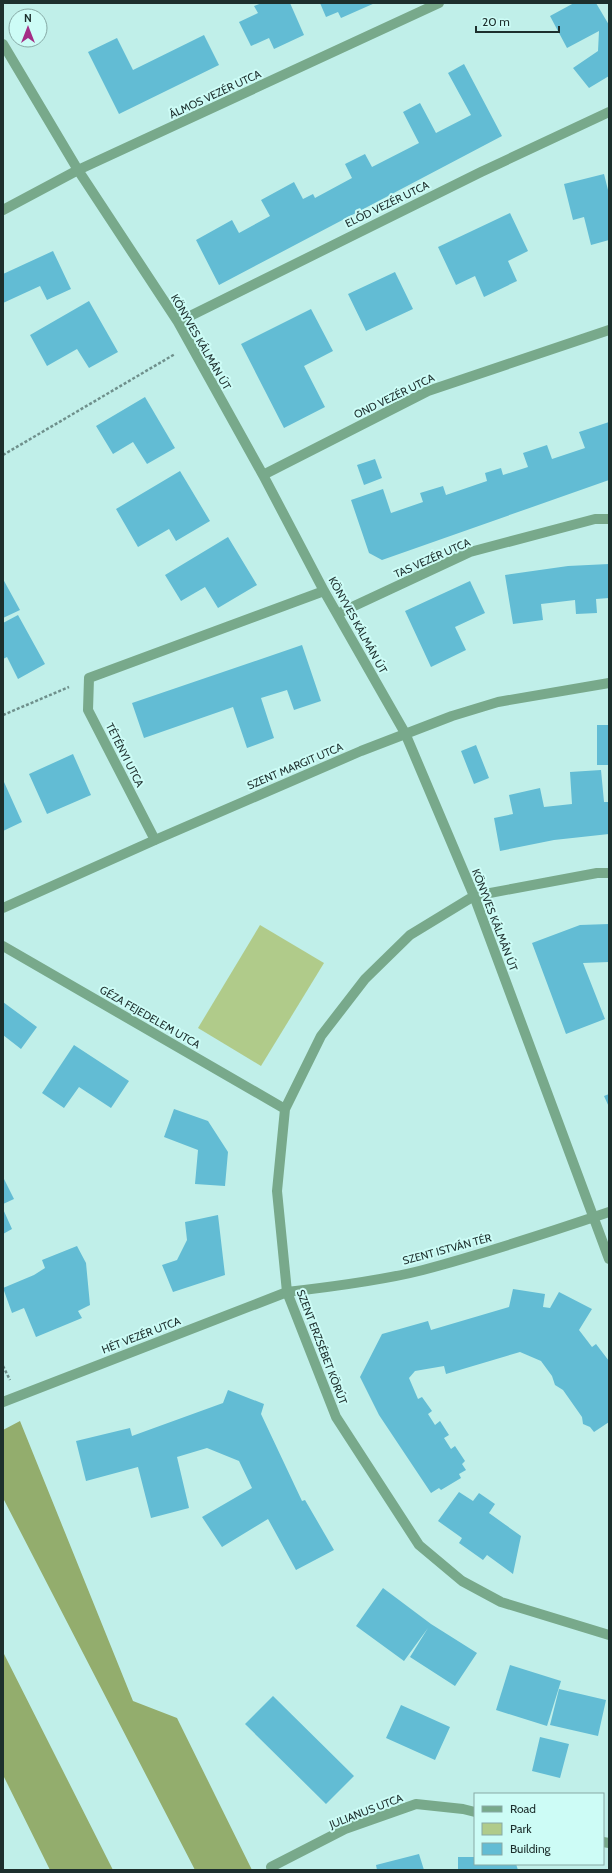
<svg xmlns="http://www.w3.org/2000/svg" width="612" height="1873" font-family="Cabin,sans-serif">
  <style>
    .green { fill: #b0cb8a }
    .forest { fill: #93ad6d }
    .building { fill: #62bcd4 }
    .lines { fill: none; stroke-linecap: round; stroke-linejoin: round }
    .path { stroke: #6f908c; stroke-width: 2.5; stroke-dasharray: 3 2; stroke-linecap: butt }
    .minor { stroke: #78a98b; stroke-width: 10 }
    .labels { text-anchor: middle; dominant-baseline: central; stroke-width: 4; stroke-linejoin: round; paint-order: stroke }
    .street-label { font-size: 11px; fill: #1d2f2d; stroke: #cdfcf6 }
  </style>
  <rect width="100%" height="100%" fill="#c0efe9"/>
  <path class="green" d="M260 925 324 963 261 1066 198 1028Z"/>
  <path class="forest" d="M20 1421 133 1701 177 1718 252 1870H195L3 1498V1430Z
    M3 1652 113 1870H50L3 1775Z"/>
  <path class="building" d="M262 3H290L304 35 274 49 269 38 251 46 239 22 258 13 254 6Z
    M320 3H375L341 18 338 12 326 17Z
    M574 3H596L609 25V76L589 88 573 68 598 51 599 31 567 48 550 16Z
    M204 35 219 65 119 114 88 52 117 38 133 70Z
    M464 64 502 136 219 285 196 240 232 220 239 233 270 216 261 200 294 182 303 199 313 194 315 198 352 178 345 164 365 154 372 167 419 143 403 112 420 103 436 133 471 115 448 73Z
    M604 174 609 194V240L591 245 584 217 573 220 564 184Z
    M510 213 528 251 508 261 517 281 484 297 475 276 456 285 438 247Z
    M53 251 71 289 47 300 40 286 3 303V274Z
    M395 272 413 309 366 331 348 294Z
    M89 301 118 352 89 368 77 349 47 366 30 335Z
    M311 309 333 351 304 366 325 407 284 428 241 344Z
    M145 397 175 448 147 464 133 442 113 454 96 426Z
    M609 422V480L382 560 369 553 351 500 383 489 391 513 423 502 420 493 443 486 446 495 487 481 485 473 501 468 503 475 528 467 523 453 547 445 552 459 585 448 579 432Z
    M375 459 382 478 364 485 357 465Z
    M180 471 210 521 176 541 169 529 138 547 116 509Z
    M228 537 257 585 218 608 205 587 181 601 165 575Z
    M609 564V598L596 599 597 613 576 614 575 600 541 604 543 620 513 624 505 575 568 566Z
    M3 579 20 610 3 618Z
    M470 581 485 613 455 627 466 650 431 667 405 611Z
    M18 615 45 664 18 679 7 657 3 659V623Z
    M302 645 321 701 294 710 287 690 261 698 274 738 247 748 233 707 144 738 132 703Z
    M597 725H609V765H597Z
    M476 745 489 778 474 784 461 751Z
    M73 754 91 795 47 814 29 774Z
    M601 770 604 802H609V834L554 840 500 851 494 818 513 814 509 795 540 788 544 807 572 804 570 772Z
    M4 782 22 822 3 831V783Z
    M609 924V962L583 963 605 1019 566 1034 532 943 580 925Z
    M3 1002 37 1027 21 1049 3 1035Z
    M74 1045 129 1081 111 1108 79 1087 64 1108 42 1093Z
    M609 1094V1107L604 1096Z
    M174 1109 208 1121 228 1152 225 1186 195 1184 198 1150 164 1137Z
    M3 1177 14 1199 3 1204Z
    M3 1209 12 1229 3 1234Z
    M218 1215 225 1275 173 1292 162 1265 177 1260 187 1240 185 1222Z
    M77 1246 86 1263 90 1305 78 1311 82 1318 36 1337 24 1308 12 1313 3 1288 34 1275 45 1268 42 1260Z
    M513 1289 545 1294 543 1307 550 1308 559 1292 592 1309 579 1330 592 1347 596 1344 609 1361V1422L594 1432 590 1427 583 1424 582 1417 563 1390 555 1385 552 1376 541 1361 520 1352 446 1374 444 1366 415 1371 409 1378 418 1399 422 1397 432 1411 428 1414 435 1425 440 1421 449 1435 444 1438 451 1449 455 1446 465 1461 462 1464 466 1470 459 1474 461 1478 441 1490 439 1488 431 1493 379 1415 360 1377 382 1334 428 1321 431 1330 509 1307Z
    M228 1390 264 1404 261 1414 302 1501 305 1500 334 1550 296 1570 268 1519 222 1547 202 1517 252 1488 239 1461 207 1448 177 1457 189 1508 151 1518 138 1467 86 1481 76 1441 130 1428 132 1436 223 1403Z
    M459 1492 473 1501 479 1493 495 1504 489 1513 521 1536 513 1574 487 1555 483 1560 459 1543 462 1538 438 1521Z
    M383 1588 431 1624 477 1653 455 1686 410 1657 428 1628 404 1661 356 1626Z
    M510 1665 561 1681 547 1726 496 1710Z
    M559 1689 606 1700 598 1736 550 1725Z
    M273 1696 354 1776 326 1804 245 1724Z
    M401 1705 450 1727 435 1760 386 1738Z
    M540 1737 569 1744 560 1778 532 1771Z
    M419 1854 424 1870H377L376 1865Z
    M458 1857H475V1864H516L518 1870H458Z"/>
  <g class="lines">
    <path class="path" d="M3 455 175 354
      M3 715 69 687
      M3 1366 10 1380"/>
    <path class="minor" d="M3 44 78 170 178 322 263 475 324 591 405 733 474 896 609 1259
      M3 210 78 170 439 3
      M178 322 481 172 609 112
      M263 475 428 391 609 330
      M337 614 470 552 595 519H609
      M155 840 88 710 89 678 324 591
      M609 873H597L474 896 410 935 365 979 321 1036 285 1109 277 1191 287 1292 336 1417 419 1545 462 1581 501 1602 609 1635
      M3 908 155 840 361 751 452 716 498 702 609 683
      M3 946 285 1109
      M3 1402 287 1292C331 1287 380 1281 423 1270 486 1253 547 1233 609 1212
      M603 1842 609 1843
      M271 1867 345 1829 416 1804 463 1809 475 1812"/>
  </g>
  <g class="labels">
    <g class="street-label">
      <text transform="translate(215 94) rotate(-25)">ÁLMOS VEZÉR UTCA</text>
      <text transform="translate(387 204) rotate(-26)">ELŐD VEZÉR UTCA</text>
      <text transform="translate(201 342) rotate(60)">KÖNYVES KÁLMÁN ÚT</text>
      <text transform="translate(394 396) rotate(-26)">OND VEZÉR UTCA</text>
      <text transform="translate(432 558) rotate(-24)">TAS VEZÉR UTCA</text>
      <text transform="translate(358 625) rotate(61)">KÖNYVES KÁLMÁN ÚT</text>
      <text transform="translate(125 755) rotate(63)">TÉTÉNYI UTCA</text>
      <text transform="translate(295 766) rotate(-23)">SZENT MARGIT UTCA</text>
      <text transform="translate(495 920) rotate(69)">KÖNYVES KÁLMÁN ÚT</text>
      <text transform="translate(150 1017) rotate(30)">GÉZA FEJEDELEM UTCA</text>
      <text transform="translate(447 1249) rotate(-15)">SZENT ISTVÁN TÉR</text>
      <text transform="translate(141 1335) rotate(-21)">HÉT VEZÉR UTCA</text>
      <text transform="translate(322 1347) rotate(69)">SZENT ERZSÉBET KÖRÚT</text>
      <text transform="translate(366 1811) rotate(-21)">JULIANUS UTCA</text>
    </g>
  </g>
  <rect width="612" height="1873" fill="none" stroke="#1d2f2d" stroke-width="8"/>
  <rect x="474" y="1793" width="130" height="72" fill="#cdfcf6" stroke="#87aaa6"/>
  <rect x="482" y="1806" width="20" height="6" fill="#78a98b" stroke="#87aaa6"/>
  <text x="510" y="1813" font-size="12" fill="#1d2f2d">Road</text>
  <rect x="482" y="1823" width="20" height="12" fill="#b0cb8a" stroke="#87aaa6"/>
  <text x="510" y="1833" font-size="12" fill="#1d2f2d">Park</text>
  <rect x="482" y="1843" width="20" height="12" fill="#62bcd4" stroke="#87aaa6"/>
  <text x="510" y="1853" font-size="12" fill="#1d2f2d">Building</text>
  <g transform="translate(28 28)"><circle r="19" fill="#cdfcf6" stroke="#87aaa6"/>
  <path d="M0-3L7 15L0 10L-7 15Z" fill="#a42d85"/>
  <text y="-6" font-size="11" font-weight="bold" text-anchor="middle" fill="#1d2f2d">N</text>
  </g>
  <path d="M476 26v6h83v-6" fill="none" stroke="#1d2f2d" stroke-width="2"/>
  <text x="482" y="26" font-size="12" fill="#1d2f2d" stroke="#cdfcf6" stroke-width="3" paint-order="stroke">20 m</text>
</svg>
